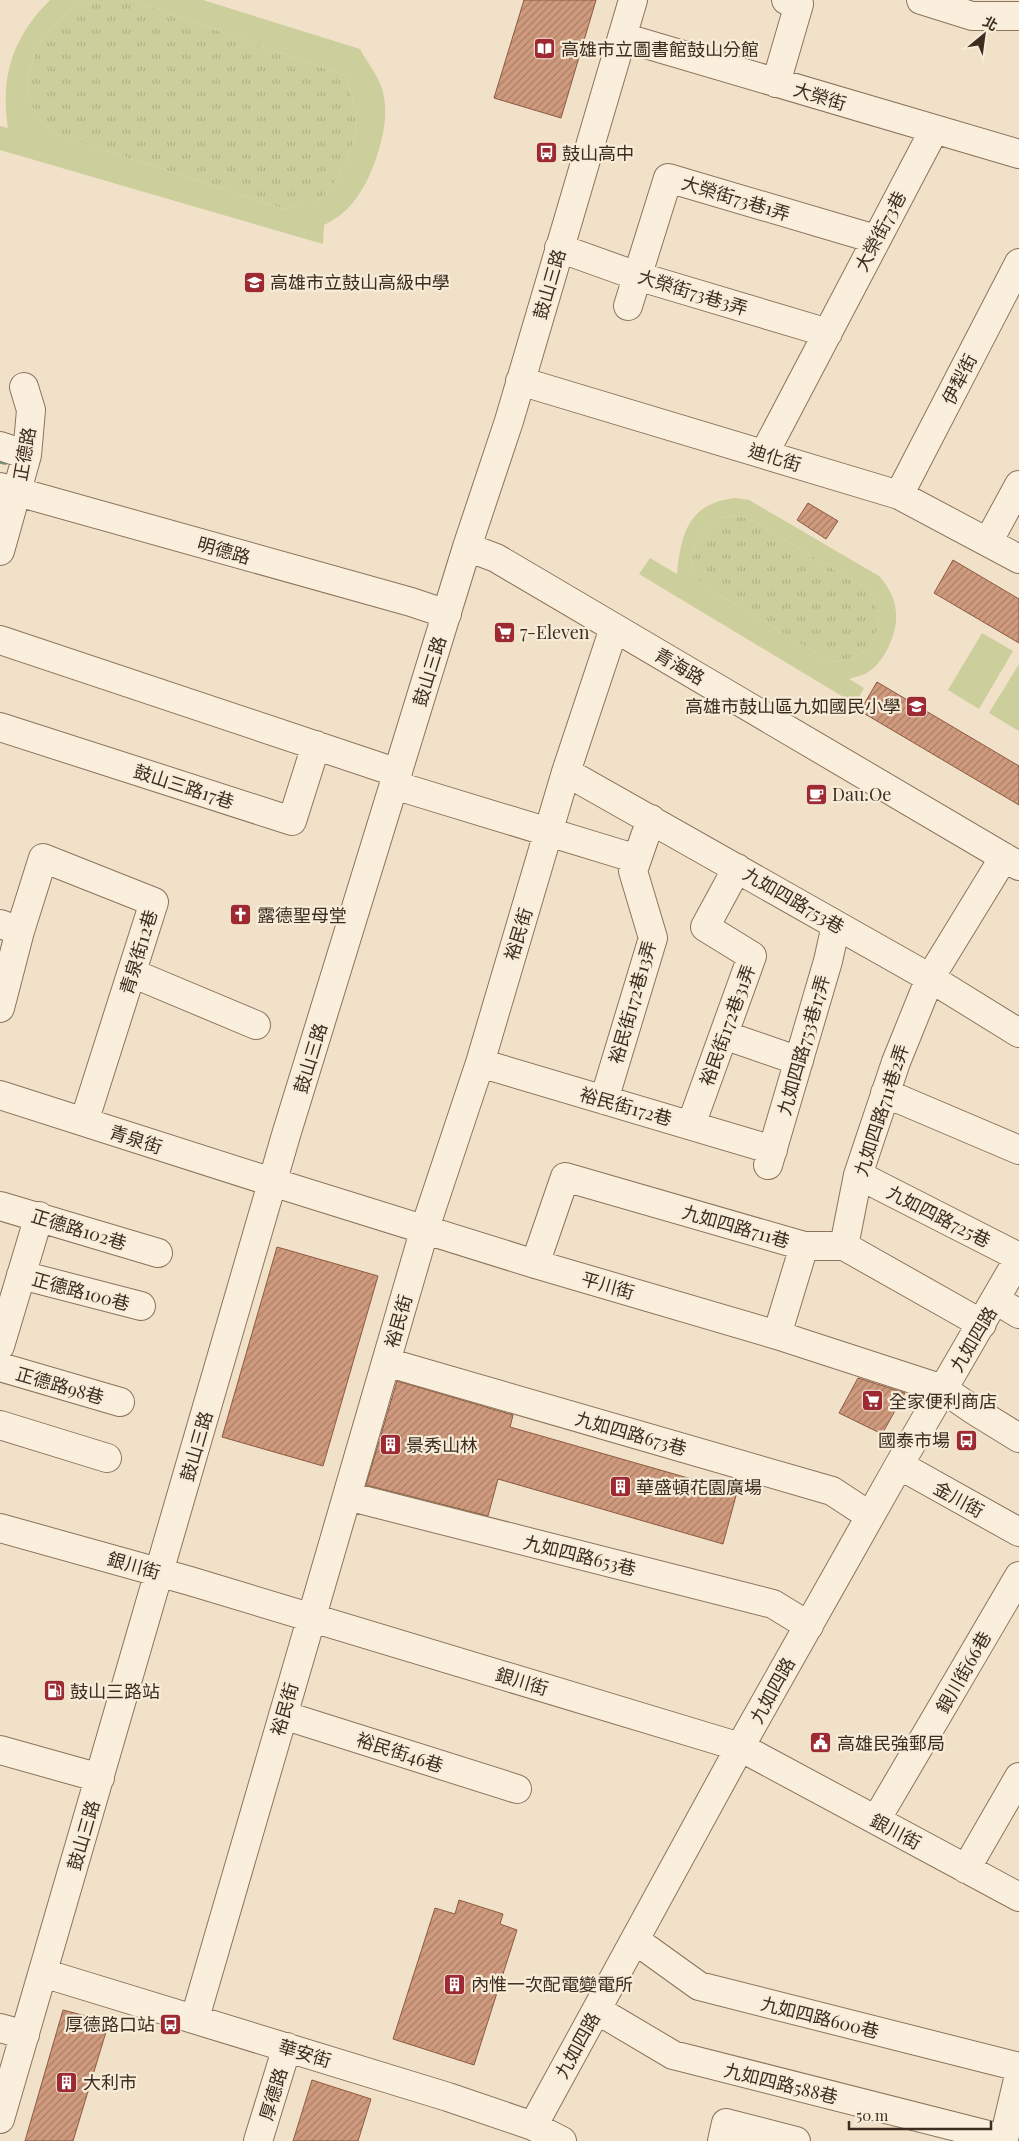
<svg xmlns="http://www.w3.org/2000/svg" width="1019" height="2141" font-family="'Playfair Display','Noto Sans TC',serif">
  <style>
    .grass { fill: url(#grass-tufts) }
    .park { fill: #cccf9b; fill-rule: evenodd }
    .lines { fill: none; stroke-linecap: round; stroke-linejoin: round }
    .stream { stroke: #6f9388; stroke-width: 5.5 }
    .building { fill: url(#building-hatch); stroke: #8d5a41 }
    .minor-casing { stroke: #8d735c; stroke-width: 30 }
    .minor { stroke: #faefdc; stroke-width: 28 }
    .labels { text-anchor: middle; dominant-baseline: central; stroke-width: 4.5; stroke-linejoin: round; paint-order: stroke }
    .poi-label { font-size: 18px; fill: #3d2c20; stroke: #f7ecd8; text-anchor: start }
    .street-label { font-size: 18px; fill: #3d2c20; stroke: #f7ecd8 }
  </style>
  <defs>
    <pattern id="grass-tufts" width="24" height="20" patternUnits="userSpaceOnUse" patternTransform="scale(1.25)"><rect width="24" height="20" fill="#cccf9b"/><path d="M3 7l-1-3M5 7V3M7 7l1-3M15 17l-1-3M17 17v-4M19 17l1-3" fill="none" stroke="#b0b285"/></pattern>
    <pattern id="building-hatch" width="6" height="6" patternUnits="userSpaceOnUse" patternTransform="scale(1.25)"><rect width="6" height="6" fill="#cf9a7d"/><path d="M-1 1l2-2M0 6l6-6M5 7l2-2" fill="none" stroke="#a97e66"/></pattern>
  </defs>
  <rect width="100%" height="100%" fill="#f0e1c8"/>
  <path class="grass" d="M86 0H131L344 75C360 112 360 131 343 167 338 175 333 187 327 193 316 204 298 207 284 209L49 132C43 122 31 109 29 98 23 58 52 18 86 0Z
    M734 516 748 518 867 589C893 622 872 663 831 662L703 585C697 578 693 574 692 565 690 549 705 526 719 519 723 517 729 517 734 516Z"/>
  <path class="park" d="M50 0H86C52 18 23 58 29 98 31 109 43 122 49 132L284 209C298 207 316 204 327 193 333 187 338 175 343 167 360 131 360 112 344 75L131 0H203L360 49C368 64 382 80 384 97 390 127 373 178 354 201 346 212 336 219 324 225L323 244 0 150V126L8 128C0 76 13 37 50 0Z
    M735 498 749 500 879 576C899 598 901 622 888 648 883 658 875 669 865 674 860 676 854 677 849 679L864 688 855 704 639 574 650 558 677 574C681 533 689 503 735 498ZM734 516 748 518 867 589C893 622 872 663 831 662L703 585C697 578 693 574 692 565 690 549 705 526 719 519 723 517 729 517 734 516Z
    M982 633 1013 651 979 709 948 690Z
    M1019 664V731L989 713Z"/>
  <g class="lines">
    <path class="stream" d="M0 461 5 462"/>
  </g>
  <path class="building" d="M524 0H596L561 118 494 98Z
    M808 503 838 521 826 539 797 520Z
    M953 560 1019 599V643L934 593Z
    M877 682 1019 766V805L860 711Z
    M277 1247 378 1276 323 1466 222 1437Z
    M858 1378 905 1393 882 1434 839 1413Z
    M397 1381 513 1415 510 1427 737 1492 723 1544 498 1479 488 1516 366 1485Z
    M459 1900 503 1914 500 1924 517 1930 474 2065 393 2039 435 1908 455 1914Z
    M63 2010 109 2022 73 2141H25Z
    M312 2080 371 2099 358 2141H293Z"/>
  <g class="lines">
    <defs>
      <path id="minor" d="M921 0 972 16H1019
        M622 37 1019 154
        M776 83 799 4 786 0
        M559 248 637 276 828 333
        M628 306 668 178 875 239
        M520 381 899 495 1019 559
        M0 446 27 455
        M764 454 934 130
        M0 487 411 602 447 614
        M899 495 1019 263
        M988 542 1019 485
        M467 547 496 558 1019 866
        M0 551 27 455 31 410 24 387
        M0 640 398 773
        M0 727 292 821 316 745
        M566 772 930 978 1019 1033
        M394 785 637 859
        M0 924 20 931 43 858 154 902 84 1122
        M132 973 256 1025
        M0 1008 20 931
        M724 1035 799 1061
        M480 1063 773 1150
        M885 1093 1019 1150
        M0 1095 272 1182 535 1264 777 1335 943 1389 972 1409 1019 1438
        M604 1100 653 938 633 871 651 819
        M691 1125 752 956 705 927 737 868
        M768 1165 828 961 836 925
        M858 1175 1019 1257
        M0 1206 158 1253
        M844 1246 858 1175 896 1062 930 978 1004 857
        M535 1264 565 1177 804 1246H844L982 1324
        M21 1275 141 1306
        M996 1300 1019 1314
        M777 1335 804 1246
        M0 1346 39 1216
        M386 1362 832 1491 870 1516
        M0 1367 120 1402
        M0 1425 107 1458
        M899 1465 1019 1532
        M347 1496 773 1604 809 1626
        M0 1528 190 1581 740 1747 1019 1897
        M283 1715 517 1789
        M0 1750 100 1778
        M876 1820 1019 1576
        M966 1869 1019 1777
        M635 1940 699 1986 1019 2067
        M43 1973 448 2097 533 2126 562 2141
        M597 2010 673 2055 1004 2139 1019 2075
        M195 2018 425 1228 480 1063 566 772 614 628
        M0 2028 25 2035
        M0 2119 286 1135 467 547 509 421 633 0
        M533 2126 740 1747 899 1465 1019 1258
        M258 2141 287 2047
        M722 2141 726 2123 796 2141"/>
    </defs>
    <use href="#minor" class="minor-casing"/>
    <use href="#minor" class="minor"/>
  </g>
  <defs>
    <symbol id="library-square" viewBox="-11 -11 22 22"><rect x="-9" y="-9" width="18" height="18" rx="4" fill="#9d2a33" stroke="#f7ecd8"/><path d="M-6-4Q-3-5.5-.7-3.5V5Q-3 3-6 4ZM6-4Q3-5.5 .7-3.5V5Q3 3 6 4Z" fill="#fff"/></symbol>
    <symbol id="bus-square" viewBox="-11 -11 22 22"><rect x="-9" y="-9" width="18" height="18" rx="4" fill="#9d2a33" stroke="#f7ecd8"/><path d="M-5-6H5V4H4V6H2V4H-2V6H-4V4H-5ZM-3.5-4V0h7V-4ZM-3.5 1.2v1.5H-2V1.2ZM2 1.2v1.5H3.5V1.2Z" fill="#fff"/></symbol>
    <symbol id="school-square" viewBox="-11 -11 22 22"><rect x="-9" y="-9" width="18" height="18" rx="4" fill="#9d2a33" stroke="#f7ecd8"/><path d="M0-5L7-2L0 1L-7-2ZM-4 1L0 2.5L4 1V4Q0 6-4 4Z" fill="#fff"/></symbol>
    <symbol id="supermarket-square" viewBox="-11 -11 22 22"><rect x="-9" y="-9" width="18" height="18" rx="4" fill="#9d2a33" stroke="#f7ecd8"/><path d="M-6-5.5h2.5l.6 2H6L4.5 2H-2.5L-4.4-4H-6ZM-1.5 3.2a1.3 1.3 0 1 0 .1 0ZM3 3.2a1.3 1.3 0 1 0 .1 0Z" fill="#fff"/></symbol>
    <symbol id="cafe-square" viewBox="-11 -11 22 22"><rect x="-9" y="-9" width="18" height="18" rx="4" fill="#9d2a33" stroke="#f7ecd8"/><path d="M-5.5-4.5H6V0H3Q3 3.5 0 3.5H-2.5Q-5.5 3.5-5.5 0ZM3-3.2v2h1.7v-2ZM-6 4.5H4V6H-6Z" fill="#fff"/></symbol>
    <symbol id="church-square" viewBox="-11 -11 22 22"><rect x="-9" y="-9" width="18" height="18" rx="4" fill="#9d2a33" stroke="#f7ecd8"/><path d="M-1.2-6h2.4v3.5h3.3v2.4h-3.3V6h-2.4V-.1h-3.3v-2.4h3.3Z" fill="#fff"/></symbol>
    <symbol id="building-square" viewBox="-11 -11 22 22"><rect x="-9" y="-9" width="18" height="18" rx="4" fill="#9d2a33" stroke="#f7ecd8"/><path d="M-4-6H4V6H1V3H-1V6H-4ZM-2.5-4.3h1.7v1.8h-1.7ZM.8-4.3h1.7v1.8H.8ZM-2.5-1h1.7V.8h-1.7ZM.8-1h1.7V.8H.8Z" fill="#fff"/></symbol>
    <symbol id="fuel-square" viewBox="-11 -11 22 22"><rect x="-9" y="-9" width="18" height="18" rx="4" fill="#9d2a33" stroke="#f7ecd8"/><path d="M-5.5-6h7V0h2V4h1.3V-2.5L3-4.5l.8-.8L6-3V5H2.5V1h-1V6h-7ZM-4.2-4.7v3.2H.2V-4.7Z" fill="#fff"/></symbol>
    <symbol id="civic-square" viewBox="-11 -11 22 22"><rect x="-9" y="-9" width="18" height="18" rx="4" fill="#9d2a33" stroke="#f7ecd8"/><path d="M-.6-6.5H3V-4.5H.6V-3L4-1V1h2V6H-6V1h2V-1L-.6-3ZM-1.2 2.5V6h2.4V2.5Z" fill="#fff"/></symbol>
  </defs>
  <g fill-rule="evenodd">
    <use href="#library-square" x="532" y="36" width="25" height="25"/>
    <use href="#bus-square" x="534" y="140" width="25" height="25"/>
    <use href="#school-square" x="242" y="270" width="25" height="25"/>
    <use href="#supermarket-square" x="492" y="620" width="25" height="25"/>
    <use href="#school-square" x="904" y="694" width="25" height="25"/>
    <use href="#cafe-square" x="804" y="782" width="25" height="25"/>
    <use href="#church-square" x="228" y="902" width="25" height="25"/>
    <use href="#supermarket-square" x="860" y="1388" width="25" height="25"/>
    <use href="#bus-square" x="954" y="1428" width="25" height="25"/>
    <use href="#building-square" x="378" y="1432" width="25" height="25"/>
    <use href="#building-square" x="608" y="1474" width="25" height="25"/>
    <use href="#fuel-square" x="42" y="1678" width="25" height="25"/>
    <use href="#civic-square" x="808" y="1730" width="25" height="25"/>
    <use href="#building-square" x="442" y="1972" width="25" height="25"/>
    <use href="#bus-square" x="158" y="2012" width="25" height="25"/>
    <use href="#building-square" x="54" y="2070" width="25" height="25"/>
  </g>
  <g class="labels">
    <g class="poi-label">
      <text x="561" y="49">高雄市立圖書館鼓山分館</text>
      <text x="562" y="153">鼓山高中</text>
      <text x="270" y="282">高雄市立鼓山高級中學</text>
      <text x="520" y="632">7-Eleven</text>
      <text x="901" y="706" text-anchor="end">高雄市鼓山區九如國民小學</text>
      <text x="832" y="794">Dau.Oe</text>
      <text x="257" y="915">露德聖母堂</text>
      <text x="889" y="1401">全家便利商店</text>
      <text x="950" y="1440" text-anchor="end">國泰市場</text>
      <text x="406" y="1445">景秀山林</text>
      <text x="636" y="1487">華盛頓花園廣場</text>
      <text x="70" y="1691">鼓山三路站</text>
      <text x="837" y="1743">高雄民強郵局</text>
      <text x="471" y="1984">內惟一次配電變電所</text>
      <text x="155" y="2024" text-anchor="end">厚德路口站</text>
      <text x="83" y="2082">大利市</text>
    </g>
    <g class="street-label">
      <text transform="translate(820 96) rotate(17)">大榮街</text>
      <text transform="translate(736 198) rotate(17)">大榮街73巷1弄</text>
      <text transform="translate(880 231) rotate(-62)">大榮街73巷</text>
      <text transform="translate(549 284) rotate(-74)">鼓山三路</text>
      <text transform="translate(693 292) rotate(17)">大榮街73巷3弄</text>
      <text transform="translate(959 379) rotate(-63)">伊犁街</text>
      <text transform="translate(24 454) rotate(-80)">正德路</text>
      <text transform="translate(775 457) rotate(17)">迪化街</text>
      <text transform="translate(224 550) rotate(16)">明德路</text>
      <text transform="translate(680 666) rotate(30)">青海路</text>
      <text transform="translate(429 671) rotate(-73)">鼓山三路</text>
      <text transform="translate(184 786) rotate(18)">鼓山三路17巷</text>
      <text transform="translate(794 900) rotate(30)">九如四路753巷</text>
      <text transform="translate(518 934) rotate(-73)">裕民街</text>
      <text transform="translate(138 952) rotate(-73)">青泉街12巷</text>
      <text transform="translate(632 1002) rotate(-74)">裕民街172巷13弄</text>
      <text transform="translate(727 1025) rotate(-70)">裕民街172巷31弄</text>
      <text transform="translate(803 1045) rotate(-74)">九如四路753巷17弄</text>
      <text transform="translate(310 1058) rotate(-73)">鼓山三路</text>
      <text transform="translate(626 1106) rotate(16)">裕民街172巷</text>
      <text transform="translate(881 1110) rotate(-72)">九如四路711巷2弄</text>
      <text transform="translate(136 1139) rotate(18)">青泉街</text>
      <text transform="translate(939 1216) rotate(27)">九如四路725巷</text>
      <text transform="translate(736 1226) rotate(16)">九如四路711巷</text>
      <text transform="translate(79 1229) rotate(17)">正德路102巷</text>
      <text transform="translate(608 1285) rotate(16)">平川街</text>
      <text transform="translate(81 1291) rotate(15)">正德路100巷</text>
      <text transform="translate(398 1321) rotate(-74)">裕民街</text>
      <text transform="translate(973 1339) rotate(-59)">九如四路</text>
      <text transform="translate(60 1385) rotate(16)">正德路98巷</text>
      <text transform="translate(631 1433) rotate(16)">九如四路673巷</text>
      <text transform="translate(196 1446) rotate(-74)">鼓山三路</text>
      <text transform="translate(959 1499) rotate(29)">金川街</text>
      <text transform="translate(580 1555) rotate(14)">九如四路653巷</text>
      <text transform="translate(134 1565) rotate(16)">銀川街</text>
      <text transform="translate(963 1672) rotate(-60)">銀川街66巷</text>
      <text transform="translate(522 1681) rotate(17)">銀川街</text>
      <text transform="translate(772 1690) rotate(-61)">九如四路</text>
      <text transform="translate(284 1709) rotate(-74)">裕民街</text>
      <text transform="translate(400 1752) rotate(18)">裕民街46巷</text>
      <text transform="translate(896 1831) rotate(28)">銀川街</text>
      <text transform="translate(83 1835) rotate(-74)">鼓山三路</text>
      <text transform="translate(820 2017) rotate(14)">九如四路600巷</text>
      <text transform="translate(577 2045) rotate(-61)">九如四路</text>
      <text transform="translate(305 2053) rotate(17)">華安街</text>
      <text transform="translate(781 2083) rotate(14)">九如四路588巷</text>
      <text transform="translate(273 2094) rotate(-73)">厚德路</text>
    </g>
  </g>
  <g transform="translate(984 35) rotate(29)" stroke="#f7ecd8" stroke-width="4" paint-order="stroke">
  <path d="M0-4L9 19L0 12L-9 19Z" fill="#3d2c20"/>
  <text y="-8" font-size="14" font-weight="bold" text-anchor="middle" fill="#3d2c20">北</text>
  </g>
  <path d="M849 2121v8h142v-8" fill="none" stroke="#3d2c20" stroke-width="2.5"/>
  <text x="856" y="2121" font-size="15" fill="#3d2c20" stroke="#f7ecd8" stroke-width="4" paint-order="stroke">50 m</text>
</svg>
